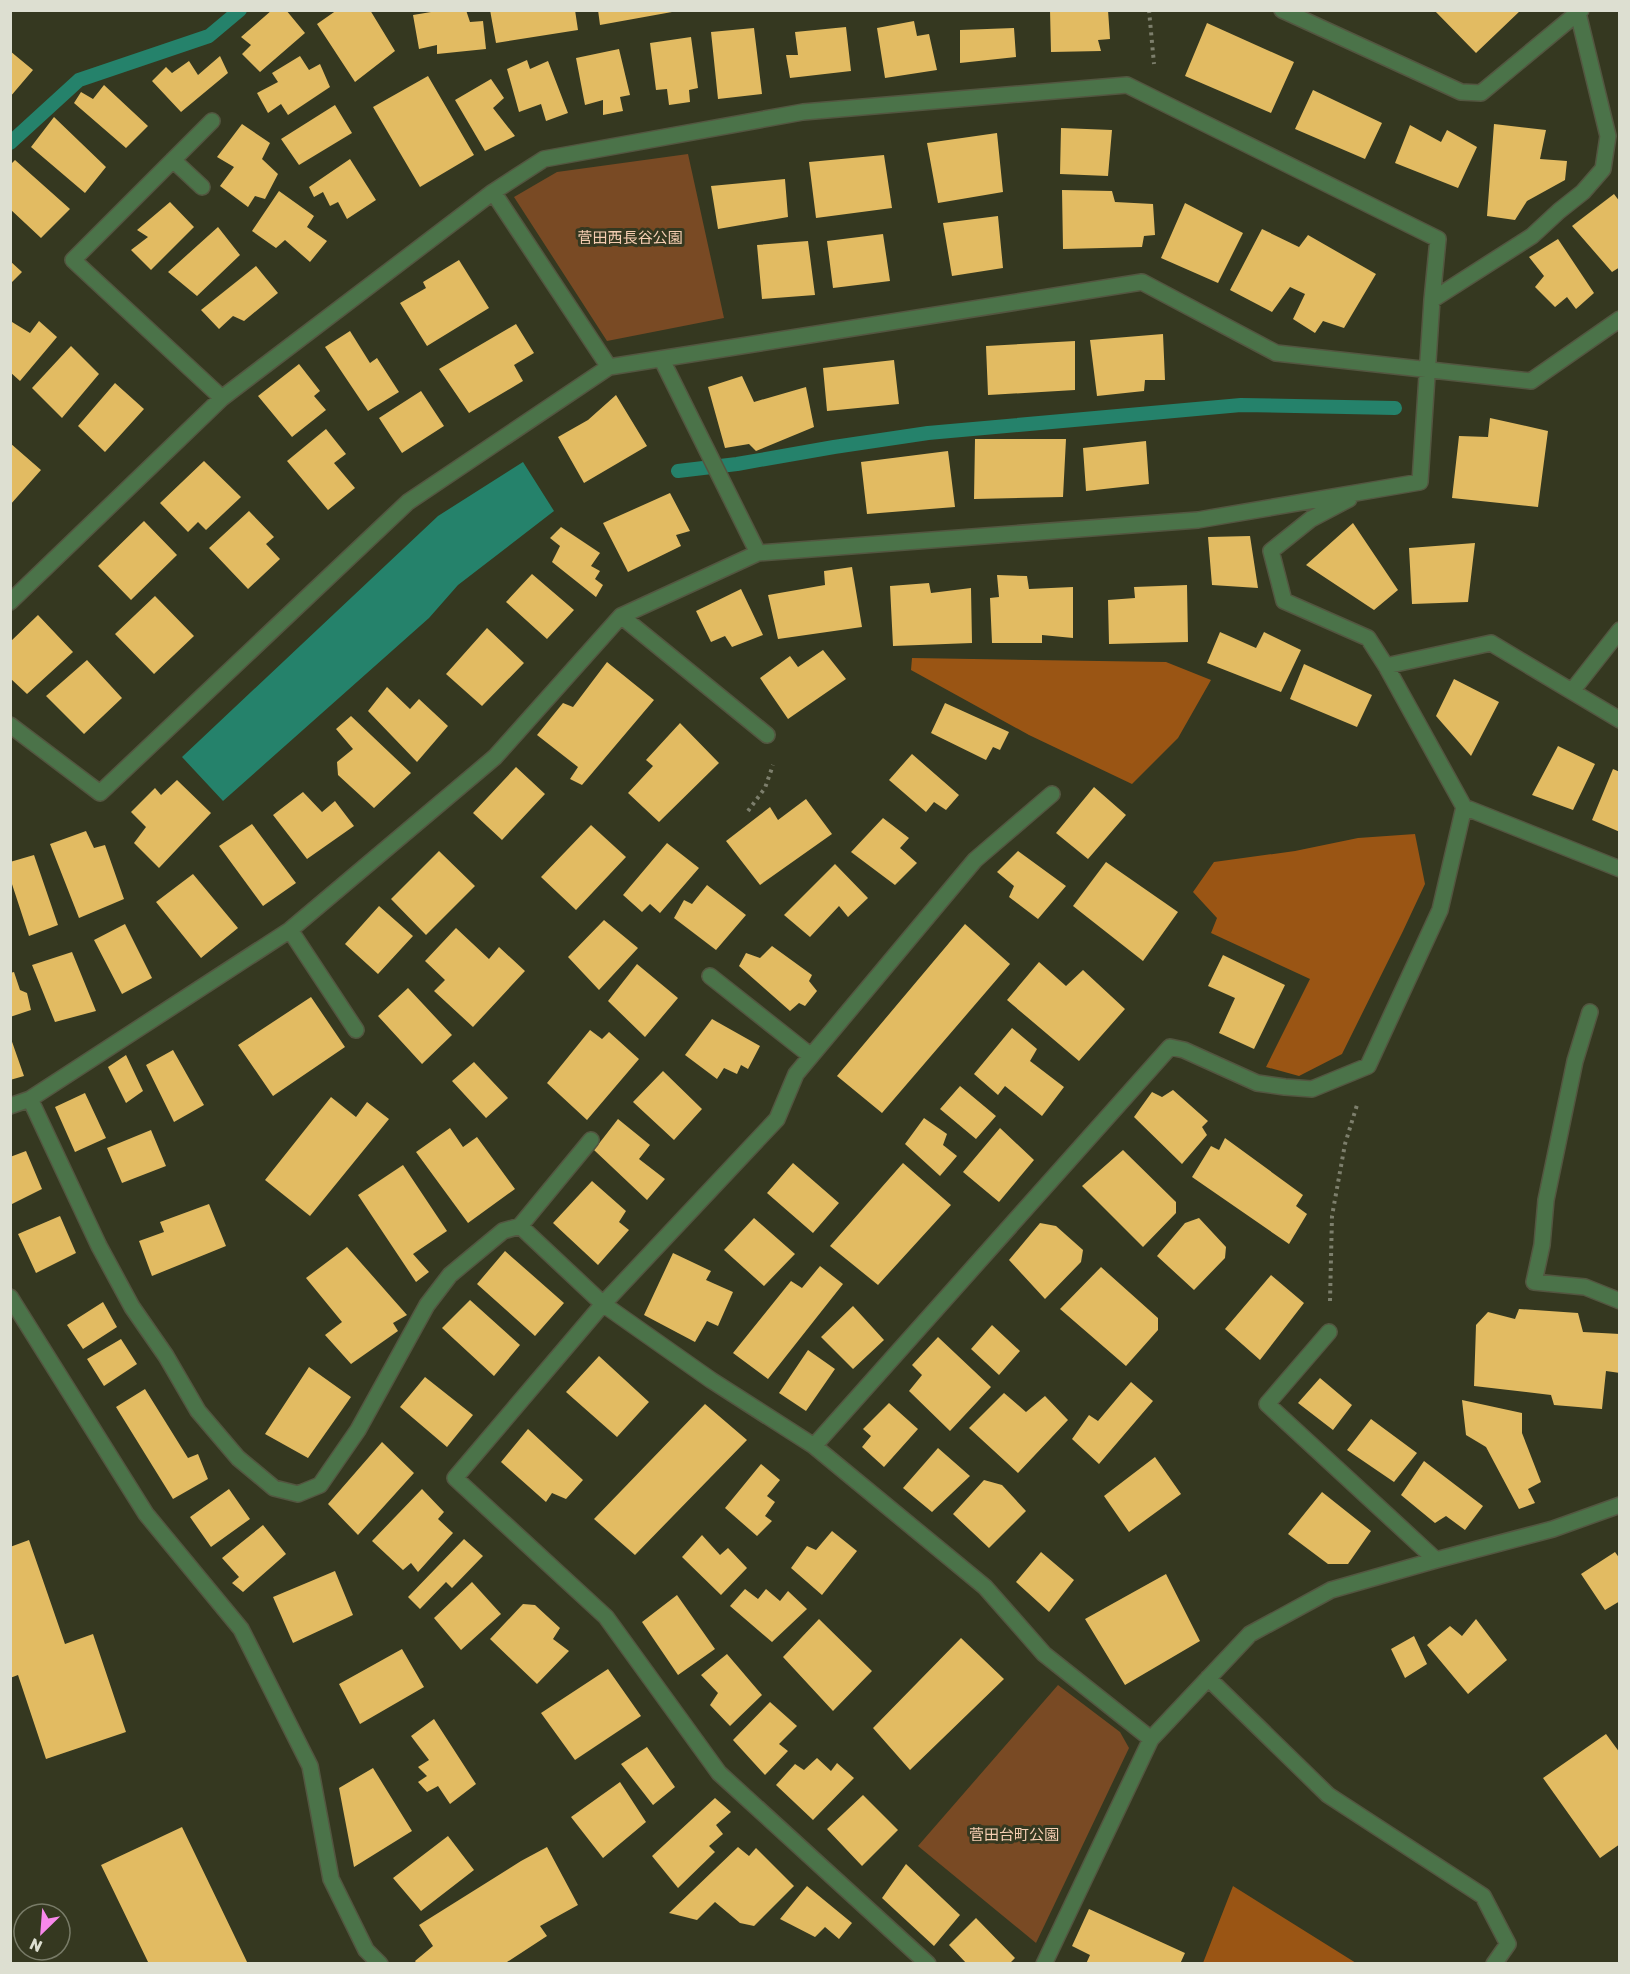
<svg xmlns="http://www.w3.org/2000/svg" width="1630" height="1974" font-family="Rubik,'Noto Sans JP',sans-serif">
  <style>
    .green { fill: #794a24 }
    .forest { fill: #9a5514 }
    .water { fill: #25826b }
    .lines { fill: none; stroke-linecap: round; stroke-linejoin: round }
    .stream { stroke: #25826b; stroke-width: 14 }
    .building { fill: #e2bb62 }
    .minor-casing { stroke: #535640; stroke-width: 18 }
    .path { stroke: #7d7f6c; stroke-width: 4; stroke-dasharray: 3 4.5; stroke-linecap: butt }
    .minor { stroke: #4b7349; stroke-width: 15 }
    .labels { text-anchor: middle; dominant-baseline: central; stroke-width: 6; stroke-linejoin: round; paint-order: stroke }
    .park-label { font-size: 15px; fill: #f6ceb2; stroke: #353820 }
  </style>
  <rect width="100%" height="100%" fill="#353820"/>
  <path class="green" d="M688 154 724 318 607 341 514 197 557 172Z
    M1058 1685 1120 1732 1129 1748 1036 1943 918 1846Z"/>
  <path class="forest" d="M912 658 1166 662 1211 680 1178 738 1132 784 1029 735 911 670Z
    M1415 834 1425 884 1403 931 1342 1054 1299 1076 1266 1067 1310 979 1211 933 1217 918 1193 892 1214 862 1295 851 1358 838Z
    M1233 1886 1356 1963H1203Z"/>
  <path class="water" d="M523 462 554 511 458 585 429 618 223 801 182 757 438 516Z"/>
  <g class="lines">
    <path class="stream" d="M10 143 79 80 209 36 240 10
      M678 471 737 464 834 447 928 433 1241 405 1395 408"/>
  </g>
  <path class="building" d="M272 10H286L305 33 260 72 242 54 251 45 241 37Z
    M337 10H370L395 51 355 82 317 24Z
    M443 10H466L470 22 483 21 486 49 437 54V45L419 49 413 15Z
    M490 10H575L578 30 496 43Z
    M598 10H672V12L600 25Z
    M1050 10H1108L1110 39 1098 40 1101 51 1051 52Z
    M1434 10H1521L1476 53Z
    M914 21 917 36 929 34 937 70 885 78 877 28Z
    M1207 23 1294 62 1271 113 1185 76Z
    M846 27 851 71 790 78 786 55H798L795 32Z
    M754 28 762 94 718 99 711 32Z
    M1014 28 1016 57 960 63V30Z
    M691 37 698 88 689 90 690 102 669 105 667 89 656 90 650 43Z
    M619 49 630 95 620 97 623 111 603 115V100L585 105 576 58Z
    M10 51 33 70 10 97Z
    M220 56 228 73 181 112 152 81 166 67 172 73 189 61 198 75Z
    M300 56 309 70 320 64 330 87 288 115 281 104 268 113 257 93 278 82 272 73Z
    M527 60 530 69 548 61 568 113 546 121 541 104 519 112 507 69Z
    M428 76 474 155 420 187 373 107Z
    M491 79 504 98 493 108 515 136 485 151 455 100Z
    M104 85 148 126 126 148 74 103 81 92 93 99Z
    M1313 90 1382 123 1365 159 1295 129Z
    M335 105 352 133 299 165 281 139Z
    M54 117 106 167 85 193 31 147Z
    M242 124 270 143 262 159 278 174 265 199 255 196 248 207 220 186 234 167 217 157Z
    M1494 124 1546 130 1540 159 1567 161 1565 180 1527 201 1515 220 1487 216Z
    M1410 125 1441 142 1447 130 1477 147 1458 188 1395 163Z
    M1061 128 1112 130 1108 176 1060 174Z
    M997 133 1003 192 938 203 927 143Z
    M884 155 892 208 816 218 809 162Z
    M350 159 376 200 347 219 338 202 330 206 323 192 314 197 309 187Z
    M15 160 70 209 41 238 10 209V165Z
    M785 179 788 217 718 229 711 186Z
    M1062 190 1112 191 1115 202 1153 204 1155 235 1144 236 1142 247 1063 249Z
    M279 191 314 216 307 227 327 241 310 262 285 240 276 248 252 231Z
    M1614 194 1620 202V267L1612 272 1572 226Z
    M170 202 194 227 151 270 131 250 148 237 137 230Z
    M1185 203 1243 233 1218 283 1161 258Z
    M998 216 1003 268 952 276 943 223Z
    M218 227 240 255 197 296 168 272Z
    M1262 229 1299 247 1308 235 1376 274 1344 328 1323 321 1315 333 1293 319 1305 294 1290 287 1272 312 1230 290Z
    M883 234 890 281 833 288 827 241Z
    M1558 239 1594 293 1576 309 1567 297 1555 307 1535 287 1544 276 1529 257Z
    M808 241 815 295 762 299 757 245Z
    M459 260 489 308 427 346 400 303 426 288 423 282Z
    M10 261 22 272 10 284Z
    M256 266 278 293 244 321 233 316 219 329 201 310Z
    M39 321 57 337 20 381 10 372V323L12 322 30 333Z
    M516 324 534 353 514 365 523 381 469 413 439 369Z
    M350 331 370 363 377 358 399 392 368 411 325 347Z
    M1163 334 1165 380H1145L1144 391 1097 396 1090 340Z
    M1075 341V390L988 395 986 346Z
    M71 346 99 374 62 418 32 388Z
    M894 360 899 404 827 411 823 368Z
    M299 364 320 391 314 396 326 410 292 437 258 396Z
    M742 376 754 402 806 387 814 427 756 451 749 444 725 448 708 387Z
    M115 383 144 409 105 452 78 426Z
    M421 391 444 426 402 453 379 418Z
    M616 395 647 446 584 483 558 437 588 420Z
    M1490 418 1548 431 1538 507 1452 498 1459 436 1488 437Z
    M326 429 346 454 334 463 355 488 328 510 287 461Z
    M975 439H1066L1063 497 974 499Z
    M1146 441 1149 484 1086 491 1083 448Z
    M10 443 41 470 10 505Z
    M948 451 955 507 867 514 861 462Z
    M204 461 241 497 206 530 198 522 188 532 160 503Z
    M670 493 690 531 676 535 681 546 628 572 603 523Z
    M249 511 274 537 266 544 280 559 248 589 209 548Z
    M144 521 177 555 131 600 98 566Z
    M1353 523 1398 590 1374 610 1306 565Z
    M561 527 600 553 591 566 600 571 595 579 603 585 596 597 552 562 560 546 550 538Z
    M1250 536 1258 588 1212 585 1208 537Z
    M1475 543 1468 602 1412 604 1409 548Z
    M852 567 862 627 778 639 768 595 825 585 824 571Z
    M532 574 574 610 547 639 506 602Z
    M997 575 1027 576 1029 589 1073 587V638L1042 635V643H992L990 598 999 597Z
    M929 583 931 593 971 588 972 643 893 646 890 586Z
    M1187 585 1188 642 1109 644 1108 600 1135 598 1134 587Z
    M741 589 763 635 732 647 725 636 711 642 696 611Z
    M155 596 194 636 154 674 115 634Z
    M38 615 73 652 27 694 10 678V642Z
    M487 628 524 663 482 706 446 674Z
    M1220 632 1256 648 1264 632 1301 650 1281 692 1207 663Z
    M823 650 846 679 788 719 760 678 790 656 798 667Z
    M87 660 122 698 84 734 46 696Z
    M607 662 654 700 582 785 570 779 578 767 537 735 563 703 573 707Z
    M1304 664 1372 695 1357 727 1290 699Z
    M1454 679 1499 702 1471 756 1436 716Z
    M387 687 410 709 419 699 448 726 417 762 368 711Z
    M945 703 1009 732 1000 750 993 747 986 760 931 733Z
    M351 716 411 773 374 808 338 775 337 762 353 749 336 729Z
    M680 723 719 763 659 822 628 793 653 766 646 760Z
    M1558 746 1595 764 1573 810 1532 795Z
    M912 754 959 795 946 810 934 802 926 812 889 780Z
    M516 767 545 794 502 840 473 813Z
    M1613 769 1620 772V832L1592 820Z
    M177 780 211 813 159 868 134 843 146 827 131 812 155 788 161 795Z
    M1094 787 1126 815 1088 859 1056 833Z
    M303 792 322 812 335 801 354 826 307 859 273 815Z
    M806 799 832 834 760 885 726 841 770 807 778 820Z
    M883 818 909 838 900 848 917 863 895 885 851 852Z
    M252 824 296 883 263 906 219 846Z
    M591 825 626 857 576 910 541 877Z
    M86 831 94 848 105 845 124 899 79 918 50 844Z
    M667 843 699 868 660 913 650 904 642 912 623 895Z
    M439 851 475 886 426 935 391 899Z
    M1018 851 1066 886 1038 919 1009 897 1014 886 997 872Z
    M34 855 58 925 29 936 10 878V862Z
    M1106 862 1178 912 1143 961 1073 906Z
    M835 864 868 898 848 917 839 906 810 937 784 915Z
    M193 874 238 928 201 958 156 902Z
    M707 885 746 915 716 950 674 918 684 900 692 904Z
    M379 906 413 936 378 974 345 944Z
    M604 920 638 948 599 990 568 957Z
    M125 924 152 978 122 994 94 940Z
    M965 924 1010 964 882 1113 837 1076Z
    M456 928 489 959 499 947 525 971 473 1027 434 991 445 980 425 961Z
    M772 946 812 975 809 981 817 991 805 1006 799 1003 790 1011 739 966 746 953 760 958Z
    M72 952 96 1011 55 1022 32 965Z
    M1223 955 1285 985 1254 1049 1219 1033 1235 998 1208 986Z
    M1039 962 1066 986 1083 970 1125 1009 1079 1061 1007 1000Z
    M637 964 678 998 645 1037 608 1001Z
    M14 972 20 990 27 993 31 1010 10 1017V973Z
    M408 988 452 1035 422 1064 378 1016Z
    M311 997 345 1047 273 1096 238 1045Z
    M712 1019 760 1046 748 1069 741 1065 737 1074 724 1068 717 1079 685 1055Z
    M1012 1028 1037 1049 1030 1061 1064 1087 1042 1116 1005 1086 998 1095 974 1074Z
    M590 1030 602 1039 609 1032 639 1059 587 1120 547 1083Z
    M10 1036 24 1076 10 1080Z
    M173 1050 204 1105 174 1122 146 1065Z
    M126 1055 143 1091 126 1103 108 1067Z
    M474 1062 508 1098 486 1118 452 1081Z
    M663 1071 702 1109 674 1140 633 1102Z
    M960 1086 996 1116 976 1139 940 1109Z
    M1173 1090 1208 1121 1202 1127 1207 1135 1182 1164 1134 1117 1152 1092 1162 1097Z
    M85 1093 106 1138 75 1152 55 1107Z
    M331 1097 356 1117 367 1102 389 1119 310 1216 265 1180Z
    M924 1118 947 1134 943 1145 957 1156 940 1176 905 1144Z
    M618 1119 650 1145 639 1159 665 1179 647 1200 594 1150Z
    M450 1128 463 1147 477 1137 515 1189 468 1223 416 1152Z
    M1000 1128 1034 1160 999 1202 963 1172Z
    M151 1130 166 1166 122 1183 107 1148Z
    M1225 1138 1303 1195 1296 1206 1307 1214 1289 1244 1192 1177 1211 1146 1219 1150Z
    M1123 1150 1176 1202V1213L1143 1247 1082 1186Z
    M26 1151 42 1189 10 1205V1157Z
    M793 1163 839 1203 813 1233 767 1193Z
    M903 1163 951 1205 878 1285 830 1246Z
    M403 1165 447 1231 413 1254 429 1272 416 1282 358 1195Z
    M592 1181 626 1211 619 1222 629 1230 598 1265 553 1223Z
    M209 1204 226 1246 152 1276 139 1241 164 1232 160 1222Z
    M60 1216 76 1253 36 1273 18 1234Z
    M754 1218 795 1254 764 1286 724 1250Z
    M1199 1218 1226 1247 1225 1258 1194 1290 1157 1256 1185 1223Z
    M1040 1223 1056 1226 1083 1250 1081 1262 1045 1299 1009 1260Z
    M347 1247 407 1315 393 1323 398 1331 351 1364 325 1335 342 1322 306 1278Z
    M505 1251 564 1303 535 1336 477 1284Z
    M673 1253 711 1271 706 1280 733 1292 718 1326 707 1321 695 1342 644 1315Z
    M820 1266 843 1284 768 1379 733 1353 791 1281 802 1288Z
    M1101 1267 1158 1318V1330L1126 1366 1060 1309Z
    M1271 1275 1304 1303 1260 1360 1225 1329Z
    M470 1300 520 1345 494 1376 442 1328Z
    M103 1302 117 1327 83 1349 67 1325Z
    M853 1306 884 1340 853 1369 821 1337Z
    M1519 1309 1578 1313 1583 1332 1620 1334V1373L1606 1371 1602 1409 1554 1405 1551 1395 1474 1386 1476 1325 1488 1312 1515 1319Z
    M992 1325 1020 1351 999 1375 971 1349Z
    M938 1337 991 1387 950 1431 909 1391 922 1375 912 1365Z
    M121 1339 137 1364 104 1386 87 1359Z
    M808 1350 835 1369 806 1411 779 1393Z
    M599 1356 649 1402 617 1437 566 1392Z
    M309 1367 351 1397 308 1458 265 1434Z
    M425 1377 473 1415 447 1447 400 1407Z
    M1320 1378 1352 1405 1333 1430 1298 1403Z
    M1131 1382 1153 1401 1099 1464 1072 1439 1089 1415 1098 1421Z
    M145 1389 188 1458 198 1454 208 1479 173 1499 116 1407Z
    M1004 1393 1026 1412 1045 1396 1068 1420 1018 1473 969 1428Z
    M1462 1400 1522 1413V1433L1541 1482 1528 1489 1535 1503 1519 1509 1486 1447 1466 1435Z
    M889 1403 918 1429 884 1467 862 1447 871 1436 863 1429Z
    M705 1404 747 1440 635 1555 594 1519Z
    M1371 1419 1417 1453 1394 1482 1347 1450Z
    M528 1429 583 1480 566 1499 552 1493 546 1502 501 1462Z
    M382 1442 414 1473 358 1535 328 1504Z
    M938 1448 970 1476 932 1512 903 1488Z
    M1155 1457 1181 1494 1129 1532 1104 1496Z
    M1424 1461 1483 1506 1465 1530 1446 1516 1435 1523 1401 1495Z
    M761 1464 780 1480 767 1496 775 1502 765 1516 772 1521 757 1536 725 1508Z
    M984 1480 1002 1485 1026 1511 989 1548 953 1514Z
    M229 1489 250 1519 211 1547 190 1517Z
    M422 1489 444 1512 438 1519 453 1533 418 1572 411 1563 403 1570 372 1541Z
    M1322 1492 1371 1531 1348 1564H1328L1288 1534Z
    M263 1525 286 1554 243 1592 232 1583 239 1577 222 1558Z
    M832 1531 857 1551 822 1595 791 1568 807 1546 816 1550Z
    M702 1535 720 1555 728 1548 747 1568 721 1595 682 1557Z
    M464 1539 483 1556 452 1588 446 1582 420 1609 408 1597Z
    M29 1540 65 1644 93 1634 126 1732 46 1759 18 1675 10 1678V1547Z
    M1041 1552 1074 1580 1049 1612 1016 1582Z
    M1615 1552 1620 1559V1601L1605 1610 1581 1574Z
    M335 1571 353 1615 293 1643 273 1597Z
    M1166 1574 1200 1641 1125 1685 1085 1619Z
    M472 1582 501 1614 461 1650 434 1618Z
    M745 1589 758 1599 766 1589 780 1601 788 1591 807 1609 772 1642 730 1606Z
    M677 1595 715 1649 678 1675 642 1622Z
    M523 1604 535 1605 560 1628 553 1639 569 1651 537 1684 490 1639Z
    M819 1619 872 1671 833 1711 783 1657Z
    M1476 1619 1507 1660 1468 1694 1427 1645 1450 1626 1462 1636Z
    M1414 1636 1427 1664 1405 1678 1391 1649Z
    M961 1638 1004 1679 910 1770 873 1728Z
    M402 1649 424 1687 360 1724 339 1684Z
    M727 1654 762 1695 730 1726 710 1705 718 1693 701 1675Z
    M608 1669 641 1716 575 1760 541 1713Z
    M770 1702 797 1726 779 1744 788 1751 765 1775 733 1740Z
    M434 1719 476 1784 450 1804 438 1786 427 1792 418 1782 427 1776 418 1767 429 1760 411 1736Z
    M1606 1734 1620 1753V1844L1600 1858 1543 1778Z
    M647 1747 675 1787 653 1805 621 1764Z
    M817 1758 831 1771 837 1763 854 1778 813 1820 776 1785 795 1764 804 1770Z
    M373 1768 412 1831 354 1867 339 1788Z
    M620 1782 646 1822 603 1858 571 1817Z
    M863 1795 898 1830 862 1866 827 1829Z
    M715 1798 731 1812 716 1825 723 1834 709 1846 715 1852 678 1888 652 1856Z
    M182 1827 248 1964H149L101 1865Z
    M448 1836 474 1870 421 1911 393 1878Z
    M547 1847 578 1905 540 1926 547 1936 504 1964H417L415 1961 433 1946 419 1925 521 1861Z
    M738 1847 749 1856 756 1848 794 1886 754 1926 740 1923 715 1902 697 1920 669 1913Z
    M906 1864 960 1915 934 1946 882 1898Z
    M807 1886 852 1923 839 1939 825 1927 815 1937 780 1919Z
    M1089 1909 1185 1953 1180 1964H1086L1090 1955 1072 1946Z
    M976 1918 1015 1958 1009 1964H967L949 1945Z"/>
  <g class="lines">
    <defs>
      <path id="minor" d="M1282 10 1461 92 1481 93 1581 10
        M212 121 73 260 222 398
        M173 160 202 187
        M493 192 609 367
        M1432 300 1532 236 1559 211 1583 192 1603 169 1608 136 1578 13
        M662 360 758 553
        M1349 499 1311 519 1271 551 1284 601 1368 638 1386 666 1464 807
        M10 602 222 398 493 192 544 159 803 112 1127 85 1438 239 1432 300 1420 482 1198 520 758 553 621 616 495 757 290 930 30 1099 10 1106
        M621 616 767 735
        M1386 666 1491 643 1620 720
        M1572 691 1620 630
        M10 725 100 793 408 502 609 367 1142 282 1276 353 1531 381 1620 319
        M290 930 356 1030
        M710 976 811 1056
        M1590 1012 1575 1061 1546 1200 1542 1245 1534 1282 1585 1287 1620 1301
        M30 1099 99 1246 132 1307 166 1356 198 1411 238 1458 274 1488 298 1494 320 1485 358 1430 427 1305 450 1275 503 1231 520 1226 591 1140
        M520 1226 603 1304 711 1380 814 1446 985 1587 1044 1654 1151 1739
        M10 1297 146 1514 241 1629 310 1766 331 1879 366 1950 380 1964
        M1329 1332 1267 1404 1436 1560
        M814 1446 1170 1047 1184 1050 1257 1083 1285 1087 1312 1089 1368 1066 1440 910 1464 807 1620 869
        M1208 1678 1328 1795 1483 1896 1508 1944 1494 1964
        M928 1964 719 1773 606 1617 455 1478 603 1304 777 1119 796 1074 975 860 1052 794
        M1044 1964 1151 1739 1250 1634 1331 1590 1436 1560 1553 1529 1620 1505"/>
    </defs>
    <use href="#minor" class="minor-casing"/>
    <path class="path" d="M1149 10 1154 64
      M748 811 765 788 773 765
      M1330 1301 1332 1216 1345 1144 1357 1105"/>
    <use href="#minor" class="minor"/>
  </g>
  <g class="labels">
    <g class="park-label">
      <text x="630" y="238">菅田西長谷公園</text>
      <text x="1014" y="1835">菅田台町公園</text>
    </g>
  </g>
  <rect width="1630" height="1974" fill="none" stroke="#dddfd1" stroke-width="24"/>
  <g transform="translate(42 1932) rotate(205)"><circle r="28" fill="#353820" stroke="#787b67" stroke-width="1.5"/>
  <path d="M0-4.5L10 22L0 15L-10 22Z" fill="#f888eb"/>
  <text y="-9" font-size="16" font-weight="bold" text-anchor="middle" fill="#dddfd1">N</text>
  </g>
</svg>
